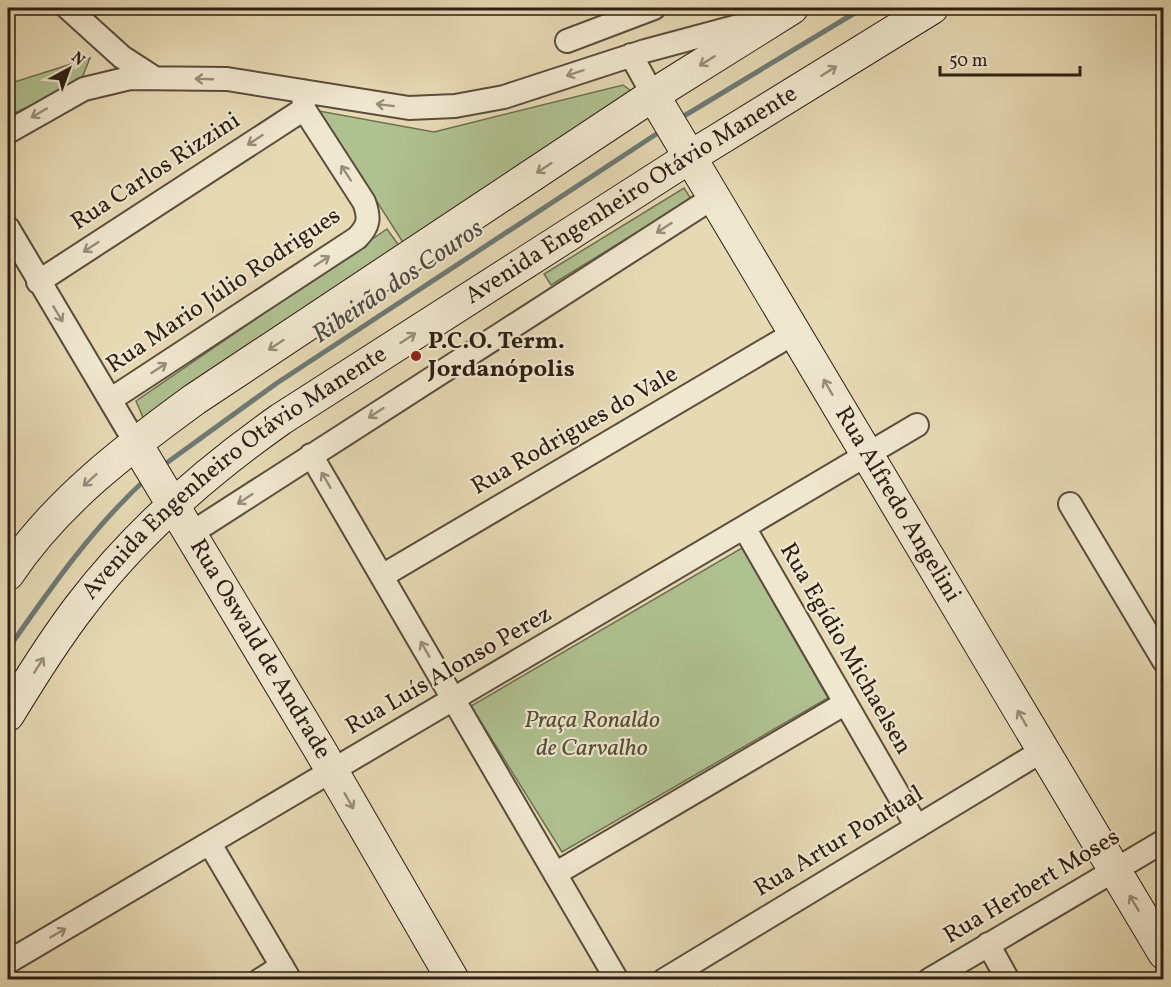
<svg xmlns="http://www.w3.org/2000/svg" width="1171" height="987" font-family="Vollkorn,serif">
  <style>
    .green { fill: #b0c191; stroke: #6e7052; stroke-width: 1.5 }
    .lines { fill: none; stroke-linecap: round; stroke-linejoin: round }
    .stream { stroke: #6e7a76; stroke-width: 5 }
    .street-casing { stroke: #5a4d3c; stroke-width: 26 }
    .secondary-casing { stroke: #2c1e13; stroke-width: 34 }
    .street { stroke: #efe7cf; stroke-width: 22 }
    .secondary { stroke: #efe7cf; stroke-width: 32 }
    .oneway { stroke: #978d7a }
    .poi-dot { fill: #8f2418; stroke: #efe7cf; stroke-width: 2 }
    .labels { text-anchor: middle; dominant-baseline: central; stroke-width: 4.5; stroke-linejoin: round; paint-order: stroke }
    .street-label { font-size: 24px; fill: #2c1e13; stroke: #efe7cf }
    .poi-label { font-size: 24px; font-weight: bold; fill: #2c1e13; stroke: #efe7cf; text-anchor: start }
    .park-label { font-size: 24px; font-style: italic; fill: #544f39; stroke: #efe7cf }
    .water-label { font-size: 26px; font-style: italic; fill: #4d4c45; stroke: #efe7cf }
  </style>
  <rect width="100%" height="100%" fill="#e6dab5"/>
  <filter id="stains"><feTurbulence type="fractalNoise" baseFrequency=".00333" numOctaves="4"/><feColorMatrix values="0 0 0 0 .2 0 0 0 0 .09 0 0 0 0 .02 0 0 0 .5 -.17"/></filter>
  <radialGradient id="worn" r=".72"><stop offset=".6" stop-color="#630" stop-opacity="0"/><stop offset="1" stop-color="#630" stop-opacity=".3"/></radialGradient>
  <path class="green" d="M90 58 80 83 8 116V84Z
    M623 85 630 90 628 103 404 244 319 111 434 132Z
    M684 188 691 199 551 285 544 274Z
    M387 229 400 247 145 422 136 401Z
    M742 548 828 698 562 852 471 706Z"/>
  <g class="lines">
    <path class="stream" d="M679 119 863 8
      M161 467 277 383 664 129
      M8 649C50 589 92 528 147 478"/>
    <defs>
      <path id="street" d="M68 8 122 57 153 77
        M567 41 654 8
        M631 55 653 95
        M8 132 84 89 130 78 227 79 409 108 455 106 504 97 645 51 764 19
        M8 228 135 442
        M38 282 304 109
        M110 400 357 238C369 226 370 218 364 202L304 109 303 91
        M311 455 617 980
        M1070 504 1164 661
        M745 529 917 827
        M190 534 714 197
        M382 576 796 332
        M210 844 290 980
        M555 874 844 704
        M988 944 1008 980
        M8 962 917 425
        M260 980 282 966
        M664 980 1042 751
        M929 980 1164 841"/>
      <g id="secondary">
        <path id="s1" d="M653 95 1164 953"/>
        <path id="s2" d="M135 442 320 750 453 980"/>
        <path d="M8 574C56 502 125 450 195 399L653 95 792 8"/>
        <path id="s3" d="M8 715C31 677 54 640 81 605 136 533 207 471 281 419L690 157 932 8"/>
      </g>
    </defs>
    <use href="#street" class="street-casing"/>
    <use href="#secondary" class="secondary-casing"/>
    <use href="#street" class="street"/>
    <use href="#secondary" class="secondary"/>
  </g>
  <defs><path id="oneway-shaft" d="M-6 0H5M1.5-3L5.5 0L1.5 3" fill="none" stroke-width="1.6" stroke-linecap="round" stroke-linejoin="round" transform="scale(1.5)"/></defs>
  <g class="oneway">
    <use href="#oneway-shaft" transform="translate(707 61) rotate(148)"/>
    <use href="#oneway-shaft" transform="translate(829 71) rotate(-32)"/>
    <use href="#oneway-shaft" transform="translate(575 73) rotate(162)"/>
    <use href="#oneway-shaft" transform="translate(204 79) rotate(-178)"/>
    <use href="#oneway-shaft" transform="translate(385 105) rotate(-173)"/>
    <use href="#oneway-shaft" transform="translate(39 113) rotate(150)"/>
    <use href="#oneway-shaft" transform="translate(255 140) rotate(147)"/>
    <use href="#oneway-shaft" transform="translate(544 168) rotate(146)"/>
    <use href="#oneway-shaft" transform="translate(346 173) rotate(-123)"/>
    <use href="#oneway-shaft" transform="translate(664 228) rotate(147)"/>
    <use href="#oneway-shaft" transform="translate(91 247) rotate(147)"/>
    <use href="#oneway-shaft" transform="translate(322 261) rotate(-33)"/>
    <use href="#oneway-shaft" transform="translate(58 314) rotate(59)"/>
    <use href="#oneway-shaft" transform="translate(408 338) rotate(-33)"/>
    <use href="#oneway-shaft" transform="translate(276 345) rotate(147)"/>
    <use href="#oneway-shaft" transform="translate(159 368) rotate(-33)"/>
    <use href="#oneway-shaft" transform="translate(828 387) rotate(-120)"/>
    <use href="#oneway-shaft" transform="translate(376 413) rotate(147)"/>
    <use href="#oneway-shaft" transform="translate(90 480) rotate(138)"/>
    <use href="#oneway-shaft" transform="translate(326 480) rotate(-120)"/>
    <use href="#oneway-shaft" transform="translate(245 499) rotate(147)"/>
    <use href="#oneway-shaft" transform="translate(425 649) rotate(-120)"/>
    <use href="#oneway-shaft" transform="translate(39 665) rotate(-58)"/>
    <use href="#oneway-shaft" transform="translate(1022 718) rotate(-120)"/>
    <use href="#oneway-shaft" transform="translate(349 801) rotate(60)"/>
    <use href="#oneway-shaft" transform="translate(1134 903) rotate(-121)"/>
    <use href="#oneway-shaft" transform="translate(58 933) rotate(-30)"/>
  </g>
  <circle class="poi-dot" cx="416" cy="356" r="6"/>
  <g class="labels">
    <g class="street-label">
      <text transform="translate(156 172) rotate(-33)">Rua Carlos Rizzini</text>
      <text stroke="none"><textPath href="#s3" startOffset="822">Avenida Engenheiro Otávio Manente</textPath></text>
      <text transform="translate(224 291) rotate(-34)">Rua Mario Júlio Rodrigues</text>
      <text transform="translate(575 431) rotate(-30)">Rua Rodrigues do Vale</text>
      <text stroke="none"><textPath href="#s3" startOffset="336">Avenida Engenheiro Otávio Manente</textPath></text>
      <text stroke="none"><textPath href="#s1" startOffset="477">Rua Alfredo Angelini</textPath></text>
      <text stroke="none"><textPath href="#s2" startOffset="242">Rua Oswald de Andrade</textPath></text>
      <text transform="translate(845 649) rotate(60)">Rua Egídio Michaelsen</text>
      <text transform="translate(449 671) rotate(-30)">Rua Luís Alonso Perez</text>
      <text transform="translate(839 842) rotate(-31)">Rua Artur Pontual</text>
      <text transform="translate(1032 887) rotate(-31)">Rua Herbert Moses</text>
    </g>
    <g class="poi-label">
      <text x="428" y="342">P.C.O. Term.<tspan x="428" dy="28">Jordanópolis</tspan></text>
    </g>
    <g class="park-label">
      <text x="592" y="721">Praça Ronaldo<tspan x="592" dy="28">de Carvalho</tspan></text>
    </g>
    <g class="water-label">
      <text transform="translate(398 282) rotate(-34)">Ribeirão dos Couros</text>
    </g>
  </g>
  <rect width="1171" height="987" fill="none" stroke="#e6dab5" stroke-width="30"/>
  <rect x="9" y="9" width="1153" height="969" fill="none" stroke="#2c1e13" stroke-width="3"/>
  <rect x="15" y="15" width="1141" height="957" fill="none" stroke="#2c1e13" stroke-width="1.5"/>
  <g transform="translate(69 69) rotate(41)" stroke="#efe7cf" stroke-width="4.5" paint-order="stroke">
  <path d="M0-4.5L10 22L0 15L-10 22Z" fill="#2c1e13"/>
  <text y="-9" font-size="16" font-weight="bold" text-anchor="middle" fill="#2c1e13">N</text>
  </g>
  <path d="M940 66v9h140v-9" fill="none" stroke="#2c1e13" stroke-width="3"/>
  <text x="949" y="66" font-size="18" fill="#2c1e13" stroke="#efe7cf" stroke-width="4.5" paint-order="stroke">50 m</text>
  <rect width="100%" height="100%" filter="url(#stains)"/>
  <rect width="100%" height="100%" fill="url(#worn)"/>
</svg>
